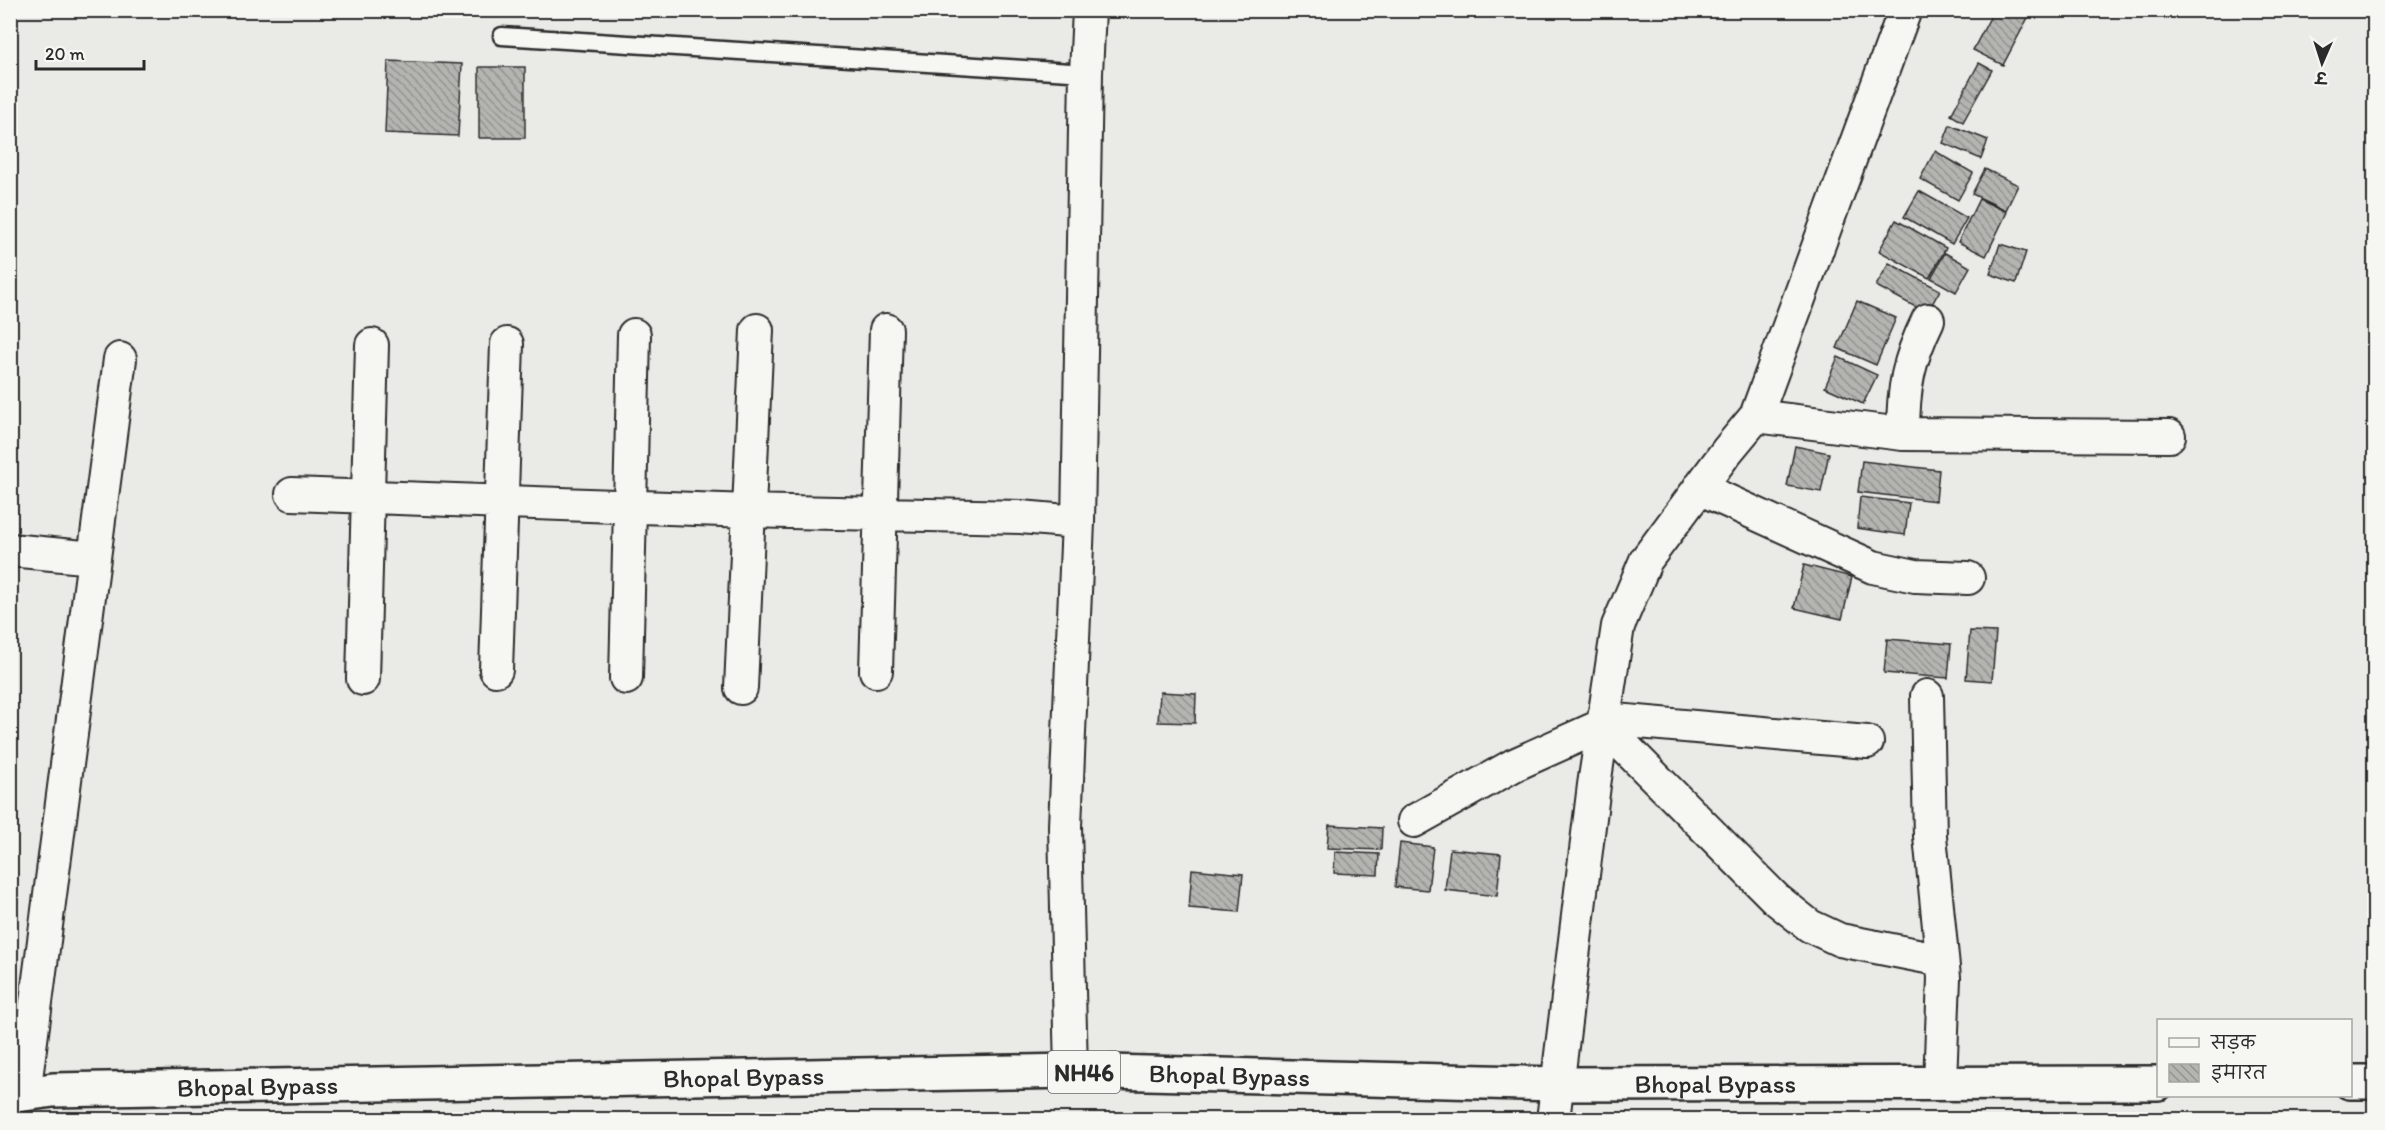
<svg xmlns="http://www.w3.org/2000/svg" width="2385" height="1130" font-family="Itim,'Playpen Sans Deva',sans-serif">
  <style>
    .building { fill: url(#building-back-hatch); stroke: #2b2b2b; stroke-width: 1.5 }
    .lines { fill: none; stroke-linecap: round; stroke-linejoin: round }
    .service-casing { stroke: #2b2b2b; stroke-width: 21 }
    .minor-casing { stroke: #2b2b2b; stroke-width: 36 }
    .trunk-casing { stroke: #2b2b2b; stroke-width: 38 }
    .service { stroke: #f6f6f2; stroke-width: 16 }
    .minor { stroke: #f6f6f2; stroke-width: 32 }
    .trunk { stroke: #f6f6f2; stroke-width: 33 }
    .labels { text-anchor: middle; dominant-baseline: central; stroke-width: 6; stroke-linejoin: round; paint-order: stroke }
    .shield { fill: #f6f6f2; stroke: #686867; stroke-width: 1.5 }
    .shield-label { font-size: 24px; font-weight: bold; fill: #2b2b2b }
    .street-label { font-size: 26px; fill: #2b2b2b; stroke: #f6f6f2 }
  </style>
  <defs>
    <pattern id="building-back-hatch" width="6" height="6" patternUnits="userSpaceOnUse" patternTransform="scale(1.5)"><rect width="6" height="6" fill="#b4b4b1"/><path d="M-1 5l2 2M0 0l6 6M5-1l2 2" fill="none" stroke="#939390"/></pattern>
  </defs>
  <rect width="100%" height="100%" fill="#eaeae6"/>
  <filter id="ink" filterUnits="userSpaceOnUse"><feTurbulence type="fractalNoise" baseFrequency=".0167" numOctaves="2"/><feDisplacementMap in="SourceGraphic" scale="12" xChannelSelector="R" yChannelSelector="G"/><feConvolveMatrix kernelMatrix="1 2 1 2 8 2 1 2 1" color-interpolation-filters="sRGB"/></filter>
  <g filter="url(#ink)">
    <path class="building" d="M1994 10H2032L2003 65 1973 50Z
      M388 61 462 64 458 136 385 133Z
      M1979 63 1992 70 1963 122 1951 115Z
      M479 67H525V138H479Z
      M1950 125 1988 140 1981 159 1943 143Z
      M1935 151 1973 173 1958 200 1920 179Z
      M1985 169 2018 185 2006 210 1972 194Z
      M1919 191 1967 218 1952 244 1904 217Z
      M1979 199 2007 212 1986 256 1958 242Z
      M1896 220 1946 248 1929 278 1879 251Z
      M2000 244 2026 252 2016 283 1990 274Z
      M1945 253 1970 267 1956 292 1931 278Z
      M1889 263 1940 290 1927 313 1876 286Z
      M1857 301 1896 318 1876 365 1837 348Z
      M1838 357 1877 375 1863 404 1825 387Z
      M1795 446 1829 453 1821 492 1787 486Z
      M1862 461 1939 470 1936 501 1858 492Z
      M1860 497 1909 503 1905 535 1857 528Z
      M1804 565 1852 577 1842 619 1794 608Z
      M1970 631 1996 632 1992 681 1966 679Z
      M1887 639 1951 644 1948 678 1884 673Z
      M1160 692 1196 694 1195 723 1158 722Z
      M1329 825 1382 828 1381 850 1327 848Z
      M1400 843 1433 847 1428 890 1395 887Z
      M1450 849 1501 854 1497 896 1445 890Z
      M1335 852 1379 854 1378 875 1334 873Z
      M1192 869 1243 874 1239 912 1189 908Z"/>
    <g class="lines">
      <defs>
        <path id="service" d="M502 36 1086 73"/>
        <path id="minor" d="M1756 416 1903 434 2169 436
          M1903 434C1903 388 1908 361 1928 320
          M1699 488 1873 567 1915 576 1968 578
          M292 494 749 511 1021 517 1078 522
          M10 550 94 558
          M496 670 507 344
          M876 671 886 330
          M626 678 634 335
          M363 679 372 345
          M741 688 757 330
          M1927 696 1930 836 1943 967
          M1604 719 1867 742
          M1414 821 1514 765 1603 725 1776 899 1810 926 1840 940 1937 959 1943 967 1944 978 1940 1083
          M1071 1071 1065 826 1078 522 1086 73 1089 10
          M24 1094 120 359
          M1553 1120 1594 785 1618 626 1646 560 1727 451 1756 416 1905 10"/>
        <g id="trunk">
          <path d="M2350 1082H2374"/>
          <path id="s1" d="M10 1096 53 1090 1071 1071 1557 1084 2158 1083"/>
        </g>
      </defs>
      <use href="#service" class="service-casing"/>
      <use href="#minor" class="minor-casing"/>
      <use href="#trunk" class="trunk-casing"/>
      <use href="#service" class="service"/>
      <use href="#minor" class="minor"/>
      <use href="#trunk" class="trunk"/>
    </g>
  </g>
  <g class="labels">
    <rect class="shield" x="1048" y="1051" width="72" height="42" rx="4.5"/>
    <g class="shield-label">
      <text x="1084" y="1072">NH46</text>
    </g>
    <g class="street-label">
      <text stroke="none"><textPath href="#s1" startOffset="1220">Bhopal Bypass</textPath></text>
      <text stroke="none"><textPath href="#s1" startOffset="734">Bhopal Bypass</textPath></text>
      <text stroke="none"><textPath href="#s1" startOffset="1706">Bhopal Bypass</textPath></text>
      <text stroke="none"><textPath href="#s1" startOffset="248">Bhopal Bypass</textPath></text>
    </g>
  </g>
  <rect width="2385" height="1130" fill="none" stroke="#f6f6f2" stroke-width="36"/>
  <rect x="18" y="18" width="2349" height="1094" fill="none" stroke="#2b2b2b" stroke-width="2" filter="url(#ink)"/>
  <rect x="2157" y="1019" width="195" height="78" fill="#f6f6f2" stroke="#a5a5a2" stroke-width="1.5"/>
  <rect x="2169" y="1038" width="30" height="9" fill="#f6f6f2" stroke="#a5a5a2" stroke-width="1.5"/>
  <text x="2211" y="1049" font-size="18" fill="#2b2b2b">सड़क</text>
  <rect x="2169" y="1064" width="30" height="18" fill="url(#building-back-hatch)" stroke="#a5a5a2" stroke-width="1.5"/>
  <text x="2211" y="1079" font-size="18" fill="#2b2b2b">इमारत</text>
  <g transform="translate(2322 63) rotate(183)" stroke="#f6f6f2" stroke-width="4.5" paint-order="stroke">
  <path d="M0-4.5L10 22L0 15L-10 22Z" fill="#2b2b2b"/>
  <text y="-9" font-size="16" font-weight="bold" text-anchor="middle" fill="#2b2b2b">उ</text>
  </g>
  <path d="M36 60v9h108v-9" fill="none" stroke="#2b2b2b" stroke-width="3"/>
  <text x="45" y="60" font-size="18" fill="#2b2b2b" stroke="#f6f6f2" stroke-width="4.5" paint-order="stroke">20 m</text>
</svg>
